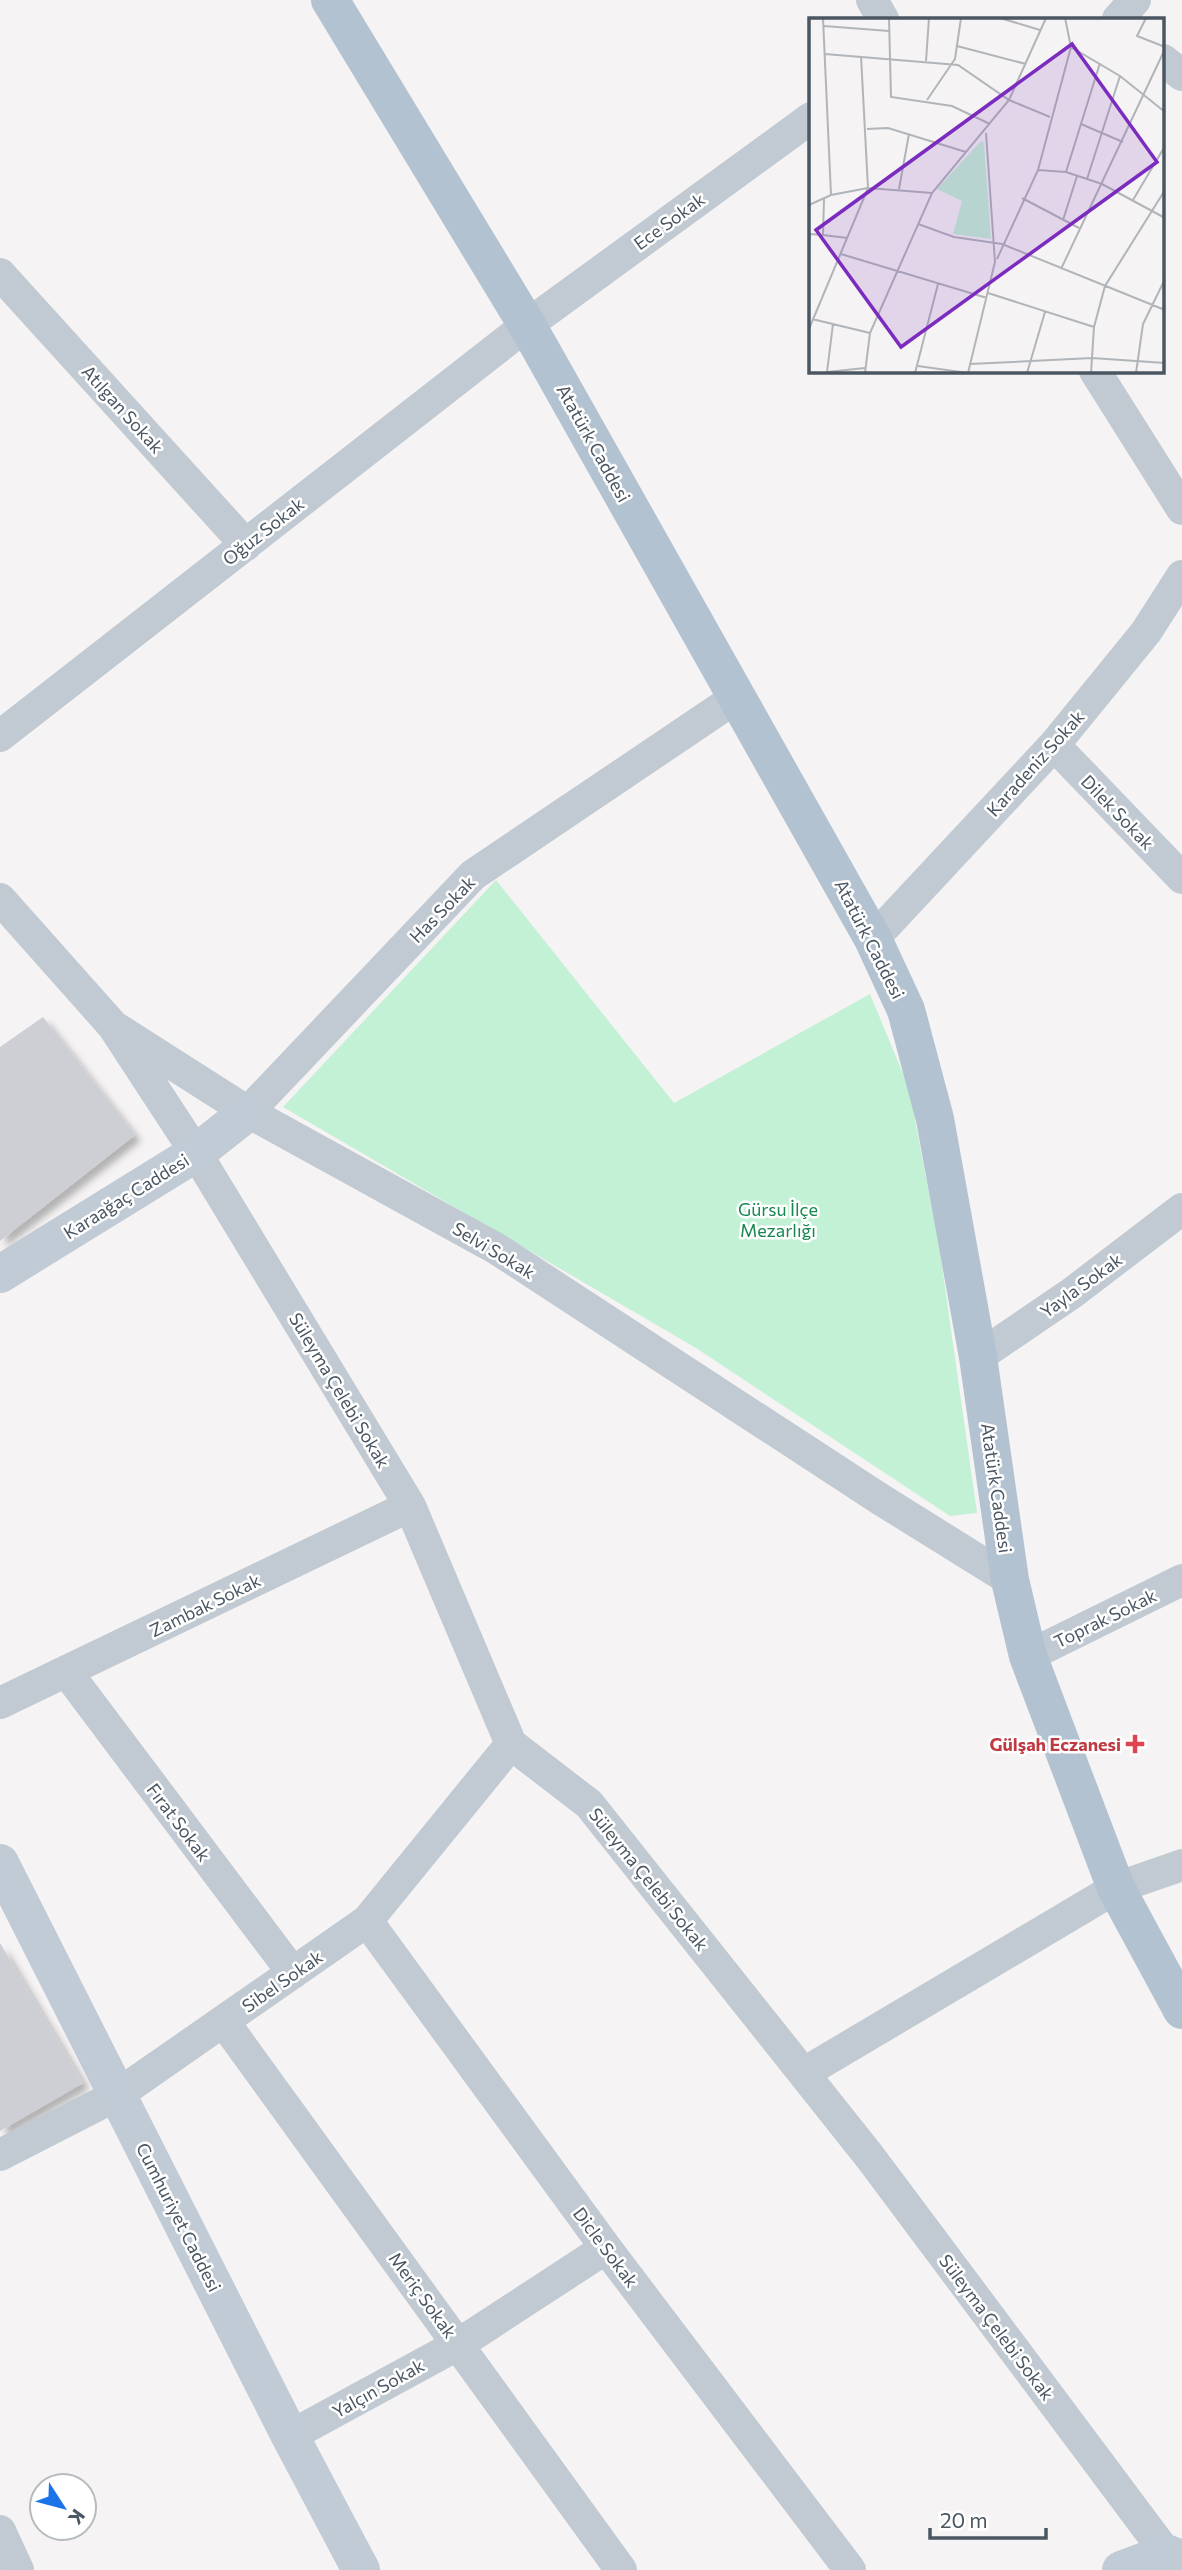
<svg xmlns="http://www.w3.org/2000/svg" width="1182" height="2570" font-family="Commissioner,sans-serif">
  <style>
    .green { fill: #c3f1d5 }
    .building { fill: #cdcfd5; filter: url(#shadow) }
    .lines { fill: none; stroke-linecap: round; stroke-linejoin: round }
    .street { stroke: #c1cad2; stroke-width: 32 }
    .secondary { stroke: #c1cbd6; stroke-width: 38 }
    .primary { stroke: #b3c2d1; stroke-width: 38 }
    .health-dot { fill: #e0444e; stroke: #fff; stroke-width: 2.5 }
    .labels { text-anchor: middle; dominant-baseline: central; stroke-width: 5; stroke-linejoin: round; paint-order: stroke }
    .street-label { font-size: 18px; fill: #4a5661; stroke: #fff }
    .park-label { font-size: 18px; fill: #17864f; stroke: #fff }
    .health-label { font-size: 18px; font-weight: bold; fill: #be3a42; stroke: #fff; text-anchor: end }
    .inset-road { fill: none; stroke: #b1b4b9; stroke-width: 2 }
    .view { fill: #7b2cbf; fill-opacity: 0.15; stroke: #7b2cbf; stroke-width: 3.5 }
    .inset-edge { fill: none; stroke: #4a5661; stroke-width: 3.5 }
  </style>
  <defs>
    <filter id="shadow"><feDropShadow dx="6" dy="6" stdDeviation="3.5" flood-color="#0004"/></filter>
  </defs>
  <rect width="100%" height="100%" fill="#f5f3f3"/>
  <path class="green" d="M496 880 674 1103 870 994 909 1088 940 1252 977 1513 950 1516 696 1348 283 1107Z"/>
  <path class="building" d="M43 1017 135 1135 0 1241V1047Z
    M0 1943 83 2083 0 2131Z"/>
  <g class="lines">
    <path class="street" d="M872 0 883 19
      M1118 19 1135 0
      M1163 60 1182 75
      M0 274 246 545
      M1095 371 1182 509
      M0 736 527 325 811 118
      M1054 745 1182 878
      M0 899 113 1026 248 1112 497 1249 880 1499 1010 1580
      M873 939 1054 745 1146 632 1182 576
      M113 1026 196 1153 410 1506 511 1744 589 1804 870 2157 1166 2553
      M248 1112 473 875 737 697
      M978 1357 1072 1293 1182 1209
      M1028 1656 1182 1580
      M66 1671 293 1973
      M0 1703 410 1506
      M367 1921 606 2248 850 2570
      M224 2022 621 2570
      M804 2073 1116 1888 1182 1865
      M0 2155 117 2095 367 1921 511 1744
      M290 2436 459 2344 606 2248
      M0 2531 18 2570"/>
    <path class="secondary" d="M0 1274 196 1153 248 1112
      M0 1863 290 2436 361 2570
      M1121 2570 1166 2553 1182 2559"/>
    <path class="primary" d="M330 0 527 325 873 939 906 1010 935 1119 978 1357 1010 1580 1028 1656 1116 1888 1182 2010"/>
  </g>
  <path class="health-dot" d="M1131.5 1733.5h7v7h7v7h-7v7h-7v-7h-7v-7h7z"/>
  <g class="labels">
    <g class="street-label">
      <text transform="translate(669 221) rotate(-36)">Ece Sokak</text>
      <text transform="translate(123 409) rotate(48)">Atılgan Sokak</text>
      <text transform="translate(594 443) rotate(61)">Atatürk Caddesi</text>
      <text transform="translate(263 531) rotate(-38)">Oğuz Sokak</text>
      <text transform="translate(1035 763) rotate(-48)">Karadeniz Sokak</text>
      <text transform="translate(1118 812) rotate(46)">Dilek Sokak</text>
      <text transform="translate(442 909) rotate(-46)">Has Sokak</text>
      <text transform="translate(870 939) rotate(63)">Atatürk Caddesi</text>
      <text transform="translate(126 1196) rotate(-32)">Karaağaç Caddesi</text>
      <text transform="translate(494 1250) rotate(31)">Selvi Sokak</text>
      <text transform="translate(1081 1285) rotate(-36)">Yayla Sokak</text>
      <text transform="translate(340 1390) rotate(59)">Süleyma Çelebi Sokak</text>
      <text transform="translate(997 1488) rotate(82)">Atatürk Caddesi</text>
      <text transform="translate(205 1605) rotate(-26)">Zambak Sokak</text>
      <text transform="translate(1105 1618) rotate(-26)">Toprak Sokak</text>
      <text transform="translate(179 1822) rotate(53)">Fırat Sokak</text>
      <text transform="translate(649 1879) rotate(51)">Süleyma Çelebi Sokak</text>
      <text transform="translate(282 1981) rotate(-35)">Sibel Sokak</text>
      <text transform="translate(179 2217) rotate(63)">Cumhuriyet Caddesi</text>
      <text transform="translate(606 2247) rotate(53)">Dicle Sokak</text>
      <text transform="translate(423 2295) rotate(54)">Meriç Sokak</text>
      <text transform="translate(997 2327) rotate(53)">Süleyma Çelebi Sokak</text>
      <text transform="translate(378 2388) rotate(-29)">Yalçın Sokak</text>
    </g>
    <g class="park-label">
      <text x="778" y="1209">Gürsu İlçe<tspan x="778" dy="21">Mezarlığı</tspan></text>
    </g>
    <g class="health-label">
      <text x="1121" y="1744">Gülşah Eczanesi</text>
    </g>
  </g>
  <g transform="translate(809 18)">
    <rect width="355" height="355" fill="#f5f3f3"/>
    <path d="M172 123 175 125 182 221 144 216 153 183 128 171Z" fill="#c3f1d5"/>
    <path class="inset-road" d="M14 0 22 177M80 0 82 79 143 88 181 106M191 0 231 12M256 0 262 29 311 58 356 94M337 0 328 18 356 29M15 8 80 13M148 28 217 46M16 36 149 47 200 82 241 99M117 43 120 0M118 82 146 41 152 0M272 106 314 124M58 111 79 110 157 134M229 152 257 154 293 166 356 200M257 154 291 45M278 161 311 58M90 171 100 116M15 180 14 217 39 220M213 180 270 210M324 182 356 128M0 187 22 177 59 170 123 175M254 202 268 158M109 206 145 219 193 226 356 292M0 225 1 216 14 217M32 236 178 280M188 241 229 152 262 29M252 251 356 31M179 275 285 309M3 301 61 315M0 311 59 170 52 38M161 346 283 340 356 345M109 348 159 355M18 354 24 306M18 354 56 350M56 355 61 315 123 175 200 82 237 0M106 355 129 266M159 355 186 244 177 115M218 355 236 294M282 355 285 309 296 268 356 172M327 355 334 306 356 261"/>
    <path class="view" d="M263 26 348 144 92 329 7 212Z"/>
    <rect width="355" height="355" class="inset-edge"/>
  </g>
  <g transform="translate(63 2507) rotate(126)"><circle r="33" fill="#ffffff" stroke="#b7bbc0" stroke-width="2"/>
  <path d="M0-5L12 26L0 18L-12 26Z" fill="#1a73e8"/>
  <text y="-10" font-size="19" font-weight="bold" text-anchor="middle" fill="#4a5661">K</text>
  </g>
  <path d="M930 2528v10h116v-10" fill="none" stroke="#4a5661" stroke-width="3.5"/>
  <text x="940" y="2528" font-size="21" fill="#4a5661" stroke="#ffffff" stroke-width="5" paint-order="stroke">20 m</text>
</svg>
